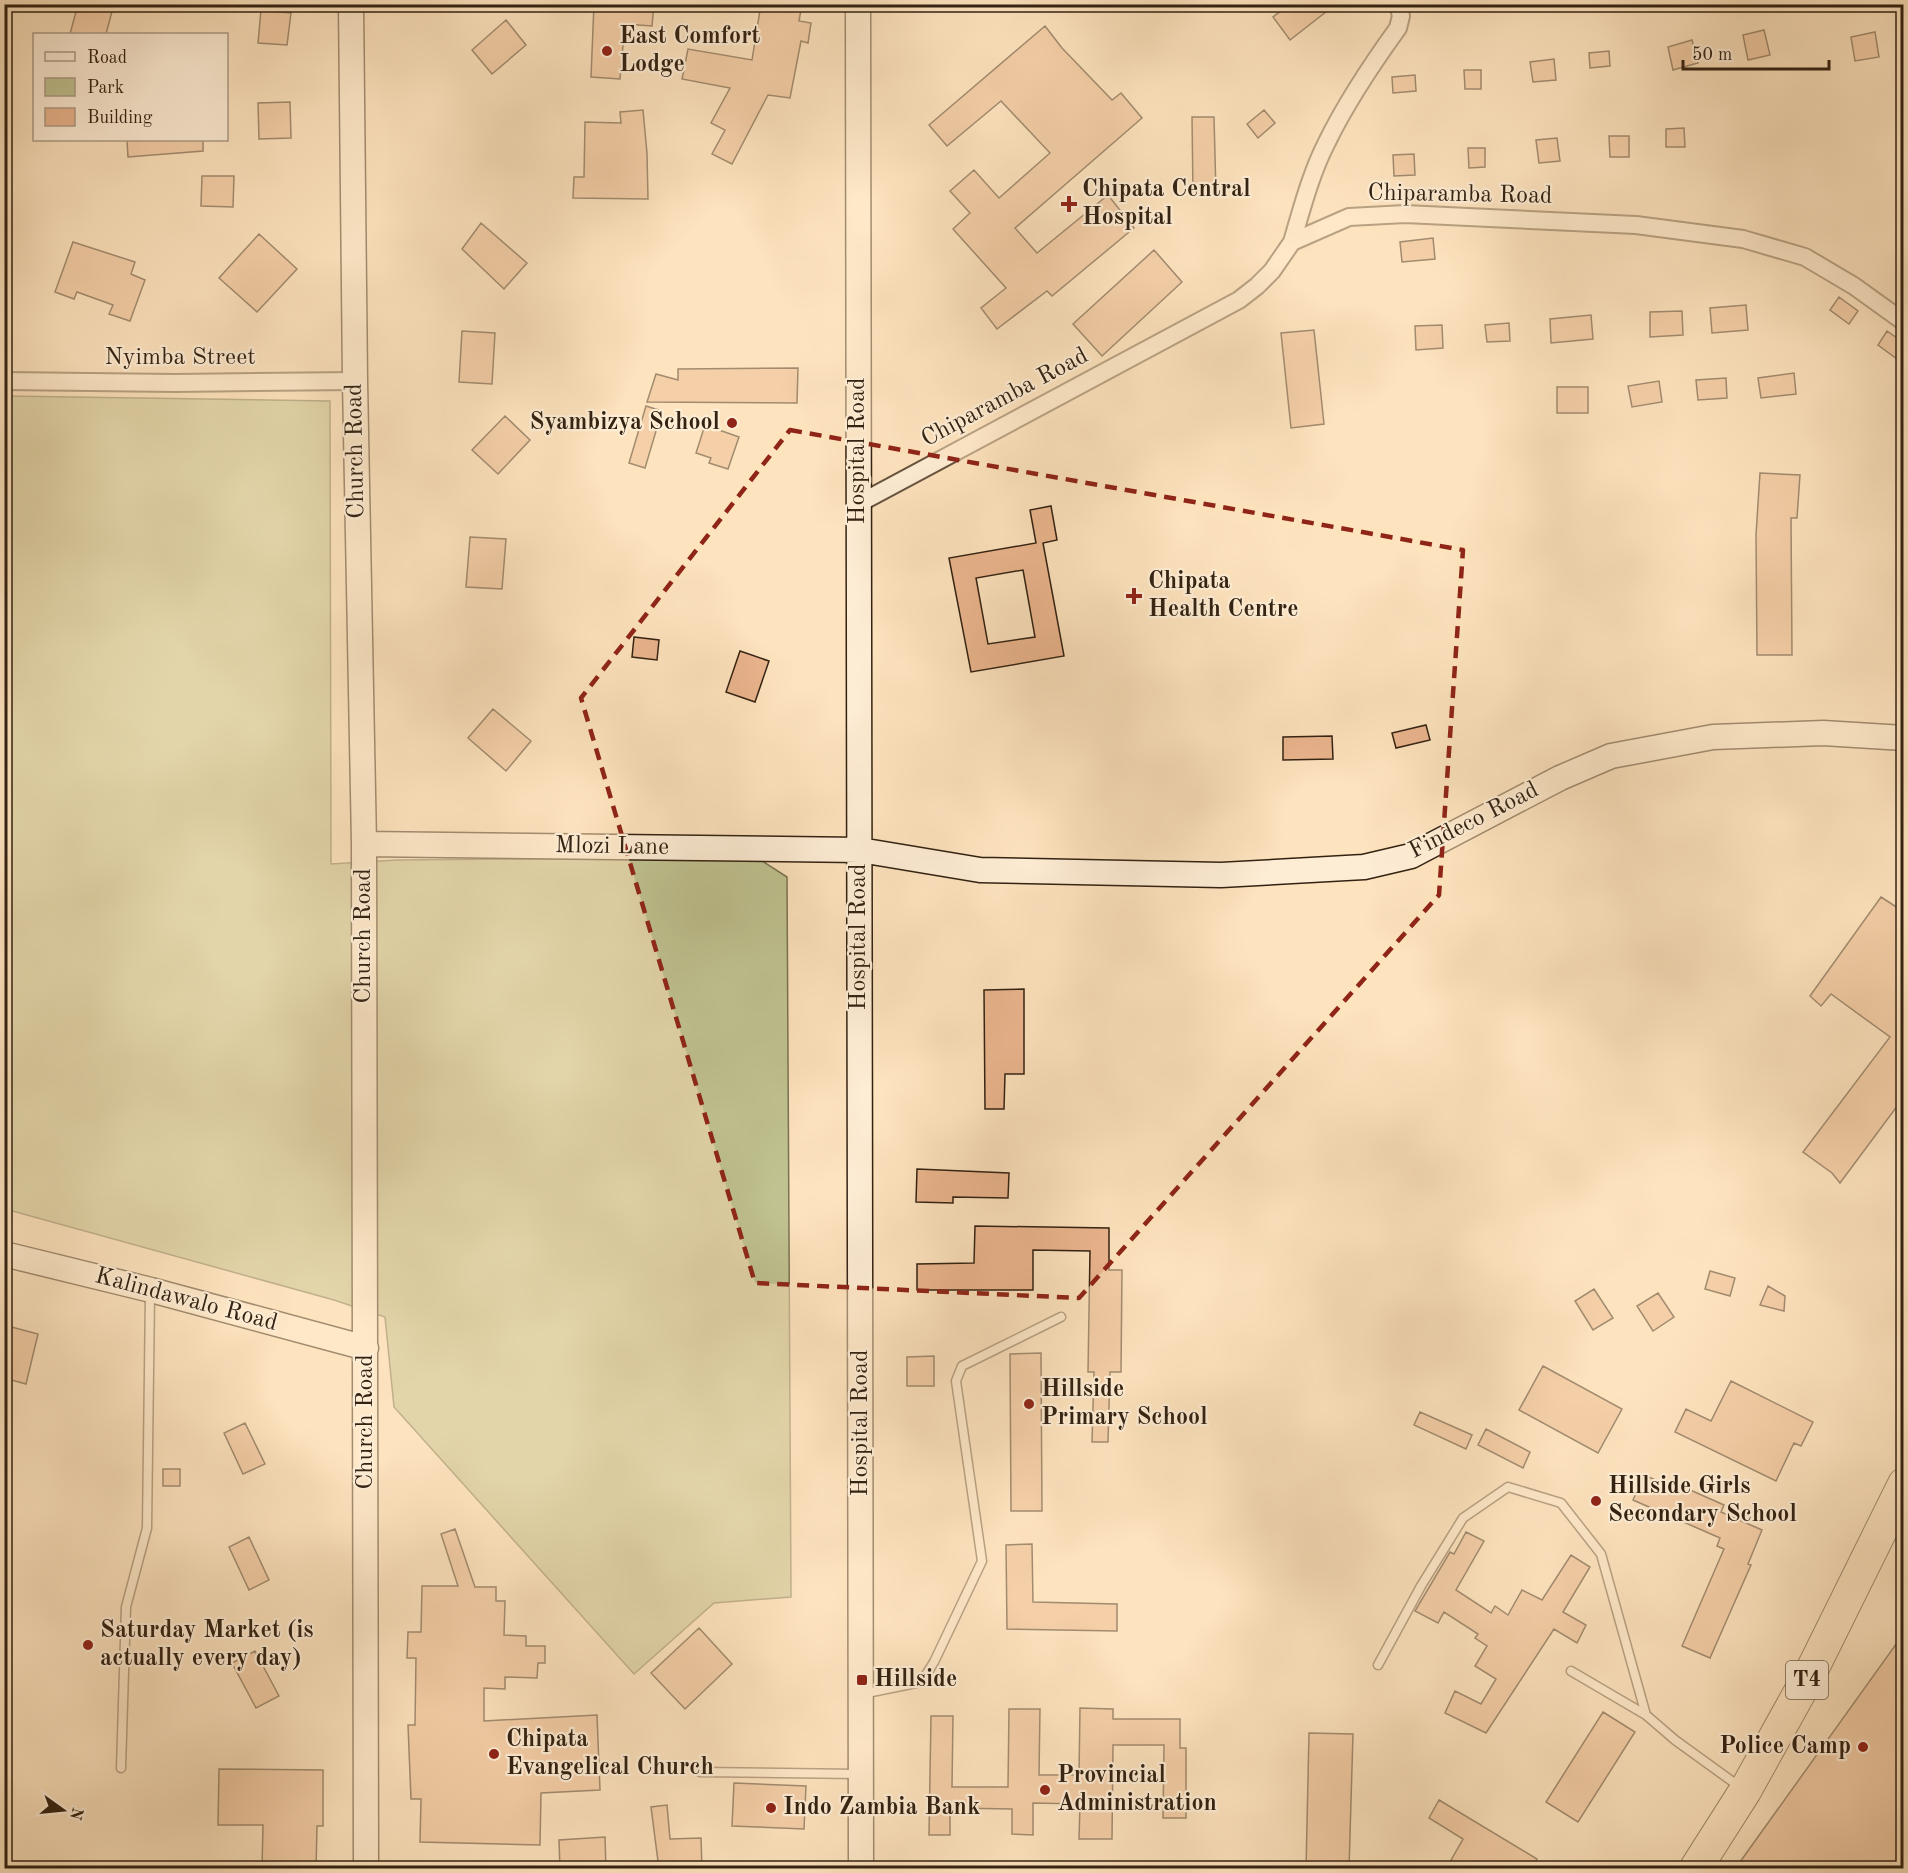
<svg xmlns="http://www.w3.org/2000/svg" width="1908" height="1873" font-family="'Old Standard TT',serif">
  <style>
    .green { fill: #c0c391; stroke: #7a7252; stroke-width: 1.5 }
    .building { fill: #ebb58e; stroke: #332212; stroke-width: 1.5; fill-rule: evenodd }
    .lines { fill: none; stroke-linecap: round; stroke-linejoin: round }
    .lane-casing { stroke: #66523d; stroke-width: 11 }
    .street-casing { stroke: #66523d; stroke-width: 20 }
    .secondary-casing { stroke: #332212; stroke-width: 27 }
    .highway-casing { stroke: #332212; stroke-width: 34 }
    .lane { stroke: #feedd5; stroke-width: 8 }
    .street { stroke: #feedd5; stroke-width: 16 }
    .secondary { stroke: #feedd5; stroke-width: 24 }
    .highway { stroke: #fde3be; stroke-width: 32 }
    .marked { fill: none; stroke: #8f2418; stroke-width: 4.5; stroke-dasharray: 12 8; stroke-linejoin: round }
    .poi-dot { fill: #8f2418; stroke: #feedd5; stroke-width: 2 }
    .labels { text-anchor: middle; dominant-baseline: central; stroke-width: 4.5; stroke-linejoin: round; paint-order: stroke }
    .shield { fill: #feedd5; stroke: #705f4c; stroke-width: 1.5 }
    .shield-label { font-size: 22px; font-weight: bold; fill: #332212 }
    .poi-label { font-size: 24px; font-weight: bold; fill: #332212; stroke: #feedd5; text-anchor: start }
    .street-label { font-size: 24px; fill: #332212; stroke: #feedd5 }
  </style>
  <rect width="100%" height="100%" fill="#fde3be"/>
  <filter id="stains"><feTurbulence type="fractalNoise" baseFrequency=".00333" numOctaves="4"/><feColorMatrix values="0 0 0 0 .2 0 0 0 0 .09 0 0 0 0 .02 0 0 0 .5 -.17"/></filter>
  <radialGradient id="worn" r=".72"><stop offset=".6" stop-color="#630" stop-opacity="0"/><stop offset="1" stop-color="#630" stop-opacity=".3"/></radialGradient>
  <path class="green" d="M4 396 330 401 331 864 397 860 756 857 787 877 791 1597 714 1603 634 1674 394 1407 385 1317 334 1300 5 1209Z"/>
  <path class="building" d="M78 4H114L106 34H70Z
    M594 4H654L652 26 625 24 620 79 591 77Z
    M761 4H802L799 21 811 23 808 43 801 41 790 98 768 95 732 164 712 154 725 130 711 123 730 88 682 79 688 49 752 60Z
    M1290 4H1336L1290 40 1273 17Z
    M261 10 291 13 287 45 258 43Z
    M506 20 526 45 492 74 472 50Z
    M1045 26 1062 48 1112 100 1121 93 1142 118 1015 228 1037 253 1108 195 1134 228 1052 296 1047 291 997 329 981 308 1006 288 953 229 970 213 950 191 974 170 999 198 1050 153 1001 101 947 146 929 125Z
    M1764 30 1770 55 1748 60 1743 35Z
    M1875 32 1879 57 1855 61 1851 37Z
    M1692 40 1698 63 1673 70 1668 47Z
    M1609 51 1610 66 1590 68 1589 53Z
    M1554 59 1556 80 1533 82 1530 62Z
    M1464 70H1481V89H1465Z
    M1415 75 1416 91 1393 93 1392 77Z
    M290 102 291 138 259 139 258 103Z
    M643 110 647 153 648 199 573 198 574 177H584L585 122 621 123 620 112Z
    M1264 110 1275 123 1258 138 1247 124Z
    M1192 117H1214L1216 194 1193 195Z
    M1684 128 1685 147H1666V129Z
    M1609 136H1629V157H1610Z
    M1557 138 1560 161 1539 163 1536 140Z
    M127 140H203V151L128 157Z
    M1468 148H1485V167L1469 168Z
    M1414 154 1415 175 1394 176 1393 155Z
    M202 176H234L233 207 201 206Z
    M481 223 527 263 504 289 462 249Z
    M259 234 297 269 257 312 219 278Z
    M1433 238 1435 259 1402 262 1400 242Z
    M73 242 135 262 131 274 145 280 130 321 109 314 113 305 77 292 74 299 55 292Z
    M1154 250 1182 282 1102 356 1073 324Z
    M1839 297 1858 311 1849 324 1830 310Z
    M1746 305 1748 330 1712 333 1710 308Z
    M1682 311 1683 335 1650 337V312Z
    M1591 315 1593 339 1551 343 1550 319Z
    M1509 323 1510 341 1487 342 1485 325Z
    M1442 325 1443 348 1416 350 1415 326Z
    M1314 330 1324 424 1291 428 1281 333Z
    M462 331 495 333 492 384 459 382Z
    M1887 331 1904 343V350L1897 359 1878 345Z
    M798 368 797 403 647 402 656 374 678 380V369Z
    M1794 373 1796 394 1761 398 1758 378Z
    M1726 378 1727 398 1698 400 1696 380Z
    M1659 381 1662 402 1632 407 1628 386Z
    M1557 387H1588V413H1557Z
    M646 406 662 411 645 468 629 463Z
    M505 416 530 440 498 474 472 450Z
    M705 425 739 437 728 469 709 463 711 458 696 453Z
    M1760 473 1800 475 1797 518H1791L1792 655H1757L1756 535Z
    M1051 506 1057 540 1043 543 1064 656 971 672 949 558 1036 543 1030 510ZM1023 570 1035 637 988 644 976 578Z
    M470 537 506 539 502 589 466 587Z
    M634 637 659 640 657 660 632 657Z
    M740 651 769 661 755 702 726 692Z
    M493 709 531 741 506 771 468 738Z
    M1426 725 1430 740 1396 748 1392 733Z
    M1332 736 1333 759 1283 760V737Z
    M1881 897 1904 912V1097L1840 1183 1832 1173 1803 1152 1890 1037 1831 994 1821 1006 1810 996Z
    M1024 989V1074H1005L1004 1109H985L984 990Z
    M917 1169 1009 1173 1008 1198 953 1197V1203L916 1202Z
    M975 1226 1109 1228V1270H1122L1121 1372H1110L1108 1442H1092L1094 1372H1088L1090 1251 1033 1250V1290H917V1264L974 1263Z
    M1710 1271 1735 1278 1730 1296 1705 1289Z
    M1768 1286 1785 1296 1784 1311 1760 1305Z
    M1594 1289 1613 1318 1593 1330 1575 1301Z
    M1658 1293 1674 1317 1653 1331 1637 1306Z
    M4 1325 38 1334 26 1384 4 1378Z
    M1041 1353 1042 1511H1011L1010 1354Z
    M934 1356V1386H907V1357Z
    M1543 1366 1622 1409 1598 1453 1519 1410Z
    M1731 1381 1813 1422 1801 1446 1794 1443 1776 1481 1675 1432 1686 1409 1711 1421Z
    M1420 1412 1472 1435 1466 1449 1414 1425Z
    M245 1423 265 1464 243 1474 224 1433Z
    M1486 1429 1530 1452 1523 1468 1478 1445Z
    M163 1469H180V1486H163Z
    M1644 1475 1686 1493 1688 1489 1724 1505 1721 1512 1762 1530 1748 1564 1751 1565 1710 1658 1682 1646 1724 1549 1717 1546 1720 1538 1633 1500Z
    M455 1529 475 1587H496V1601H505L504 1635 526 1636V1646H545V1663H538L537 1678 505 1677V1689L484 1688V1721L597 1715 600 1790 541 1793 540 1845 420 1842 421 1799H411L408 1725H415L416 1658H407L408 1632H421L422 1586H458L441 1534Z
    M1466 1532 1484 1541 1456 1590 1491 1613 1495 1606 1508 1615 1522 1590 1542 1600 1571 1555 1590 1567 1563 1612 1586 1625 1577 1643 1554 1629 1486 1733 1445 1713 1455 1691 1481 1704 1496 1679 1475 1666 1487 1646 1475 1638 1478 1634 1444 1612 1438 1623 1415 1611 1450 1552 1454 1554Z
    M249 1537 269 1580 249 1590 229 1547Z
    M1032 1544 1033 1602 1117 1604V1631L1007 1629 1006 1545Z
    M699 1628 732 1664 685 1709 651 1673Z
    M1904 1633V1869H1748L1740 1862Z
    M255 1651 279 1696 256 1708 232 1663Z
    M1080 1708 1113 1709V1719H1180V1748H1186V1818H1163L1164 1745H1113L1112 1839H1079L1080 1804 1033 1803V1835L1012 1834V1809L950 1808V1835H929L931 1716H953L952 1787H1008L1009 1709H1040L1039 1775H1079Z
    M1603 1712 1635 1732 1578 1822 1546 1802Z
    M1309 1733 1353 1734 1349 1869H1306Z
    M219 1769 323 1770V1826H317L316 1869H262L263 1825H218Z
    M734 1783 806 1786 804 1829 732 1826Z
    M1439 1800 1537 1859 1531 1869H1446L1463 1839 1429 1818Z
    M667 1805 670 1839 701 1838 702 1869H659L651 1807Z
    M605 1837 606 1869H560L559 1840Z"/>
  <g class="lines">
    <defs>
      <path id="lane" d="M1378 1665 1421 1586 1463 1518 1508 1487 1561 1503 1601 1554 1646 1715 1675 1740 1740 1787
        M1571 1671 1646 1715
        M862 1694 916 1683 924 1678 934 1662 982 1561 956 1381 962 1366 1061 1317
        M121 1768 126 1607 147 1528 150 1293
        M700 1772 858 1774"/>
      <path id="street" d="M1292 242C1302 208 1311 173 1327 142 1347 101 1372 64 1398 28L1401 16 1398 4
        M4 381 175 383 355 381
        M858 504 1239 300 1257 286 1272 271 1292 242 1349 217 1405 214 1636 225 1743 239 1805 257 1854 286 1904 322"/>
      <path id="secondary" d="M351 4 355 381 364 844 366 1868
        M858 4 861 1868
        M364 844 860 850 980 870 1221 875 1364 867 1411 856 1560 778 1611 756 1713 737 1823 733 1904 738
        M4 1254 151 1290 366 1348"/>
      <path id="highway" d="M1696 1868 1745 1791 1811 1672 1904 1484"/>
    </defs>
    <use href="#lane" class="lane-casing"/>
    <use href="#street" class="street-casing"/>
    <use href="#secondary" class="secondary-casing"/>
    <use href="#highway" class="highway-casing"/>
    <use href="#lane" class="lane"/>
    <use href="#street" class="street"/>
    <use href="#secondary" class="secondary"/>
    <use href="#highway" class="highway"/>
  </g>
  <path d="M0 0H1908V1873H0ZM790 430 1463 550 1439 895 1079 1298 755 1283 581 698Z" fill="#fde3be" fill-opacity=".55" fill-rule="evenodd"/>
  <path class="marked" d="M790 430 1463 550 1439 895 1079 1298 755 1283 581 698Z"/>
  <g class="poi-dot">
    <circle cx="607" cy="51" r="6"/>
    <path d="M1066 195h6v6h6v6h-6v6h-6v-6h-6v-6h6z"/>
    <circle cx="732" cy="423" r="6"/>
    <path d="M1131 587h6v6h6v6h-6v6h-6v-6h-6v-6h6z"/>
    <circle cx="1029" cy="1404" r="6"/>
    <circle cx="1596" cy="1501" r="6"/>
    <circle cx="88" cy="1645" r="6"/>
    <rect x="856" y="1674" width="12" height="12" rx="3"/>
    <circle cx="1863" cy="1747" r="6"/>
    <circle cx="494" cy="1754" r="6"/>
    <circle cx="1045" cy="1790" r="6"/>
    <circle cx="771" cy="1808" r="6"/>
  </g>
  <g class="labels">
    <rect class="shield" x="1786" y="1661" width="42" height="38" rx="4.5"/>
    <g class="shield-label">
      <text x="1807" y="1680">T4</text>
    </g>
    <g class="poi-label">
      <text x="619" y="37">East Comfort<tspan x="619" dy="28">Lodge</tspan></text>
      <text x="1082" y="190">Chipata Central<tspan x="1082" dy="28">Hospital</tspan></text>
      <text x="720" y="423" text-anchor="end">Syambizya School</text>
      <text x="1148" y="582">Chipata<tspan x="1148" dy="28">Health Centre</tspan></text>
      <text x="1041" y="1390">Hillside<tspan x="1041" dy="28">Primary School</tspan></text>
      <text x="1608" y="1487">Hillside Girls<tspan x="1608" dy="28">Secondary School</tspan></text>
      <text x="100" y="1631">Saturday Market (is<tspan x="100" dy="28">actually every day)</tspan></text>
      <text x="874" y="1680">Hillside</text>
      <text x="506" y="1740">Chipata<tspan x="506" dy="28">Evangelical Church</tspan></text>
      <text x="1851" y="1747" text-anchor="end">Police Camp</text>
      <text x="1057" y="1776">Provincial<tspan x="1057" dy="28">Administration</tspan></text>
      <text x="783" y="1808">Indo Zambia Bank</text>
    </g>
    <g class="street-label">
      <text transform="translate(1460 195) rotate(1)">Chiparamba Road</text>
      <text x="180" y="358">Nyimba Street</text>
      <text transform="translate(1005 398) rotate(-28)">Chiparamba Road</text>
      <text transform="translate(356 451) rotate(-91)">Church Road</text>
      <text transform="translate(858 451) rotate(-90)">Hospital Road</text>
      <text transform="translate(1474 821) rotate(-27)">Findeco Road</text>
      <text transform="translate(612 847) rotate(1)">Mlozi Lane</text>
      <text transform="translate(364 936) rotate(-90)">Church Road</text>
      <text transform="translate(859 937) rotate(-90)">Hospital Road</text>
      <text transform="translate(186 1300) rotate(15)">Kalindawalo Road</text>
      <text transform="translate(366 1422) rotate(-90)">Church Road</text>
      <text transform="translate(861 1423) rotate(-90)">Hospital Road</text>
    </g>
  </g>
  <rect width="1908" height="1873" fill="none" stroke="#fde3be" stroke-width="24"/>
  <rect x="6" y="6" width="1896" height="1861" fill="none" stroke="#332212" stroke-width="3"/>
  <rect x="12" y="12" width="1884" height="1849" fill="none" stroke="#332212" stroke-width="1.5"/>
  <rect x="33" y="33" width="195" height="108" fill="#feedd5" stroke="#ad9c87" stroke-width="1.5"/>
  <rect x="45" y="52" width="30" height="9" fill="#feedd5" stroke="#ad9c87" stroke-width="1.5"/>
  <text x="87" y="63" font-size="18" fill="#332212">Road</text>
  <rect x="45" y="78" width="30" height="18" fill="#c0c391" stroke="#ad9c87" stroke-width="1.5"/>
  <text x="87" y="93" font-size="18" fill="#332212">Park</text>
  <rect x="45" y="108" width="30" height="18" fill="#ebb58e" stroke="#ad9c87" stroke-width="1.5"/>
  <text x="87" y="123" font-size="18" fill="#332212">Building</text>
  <g transform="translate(63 1810) rotate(105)" stroke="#feedd5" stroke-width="4.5" paint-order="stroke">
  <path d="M0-4.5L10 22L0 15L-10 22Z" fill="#332212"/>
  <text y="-9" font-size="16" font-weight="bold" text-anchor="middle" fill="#332212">N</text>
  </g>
  <path d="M1683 60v9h146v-9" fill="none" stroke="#332212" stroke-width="3"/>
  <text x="1692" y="60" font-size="18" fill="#332212" stroke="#feedd5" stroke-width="4.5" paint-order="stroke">50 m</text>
  <rect width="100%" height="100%" filter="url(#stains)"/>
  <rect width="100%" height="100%" fill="url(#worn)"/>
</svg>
